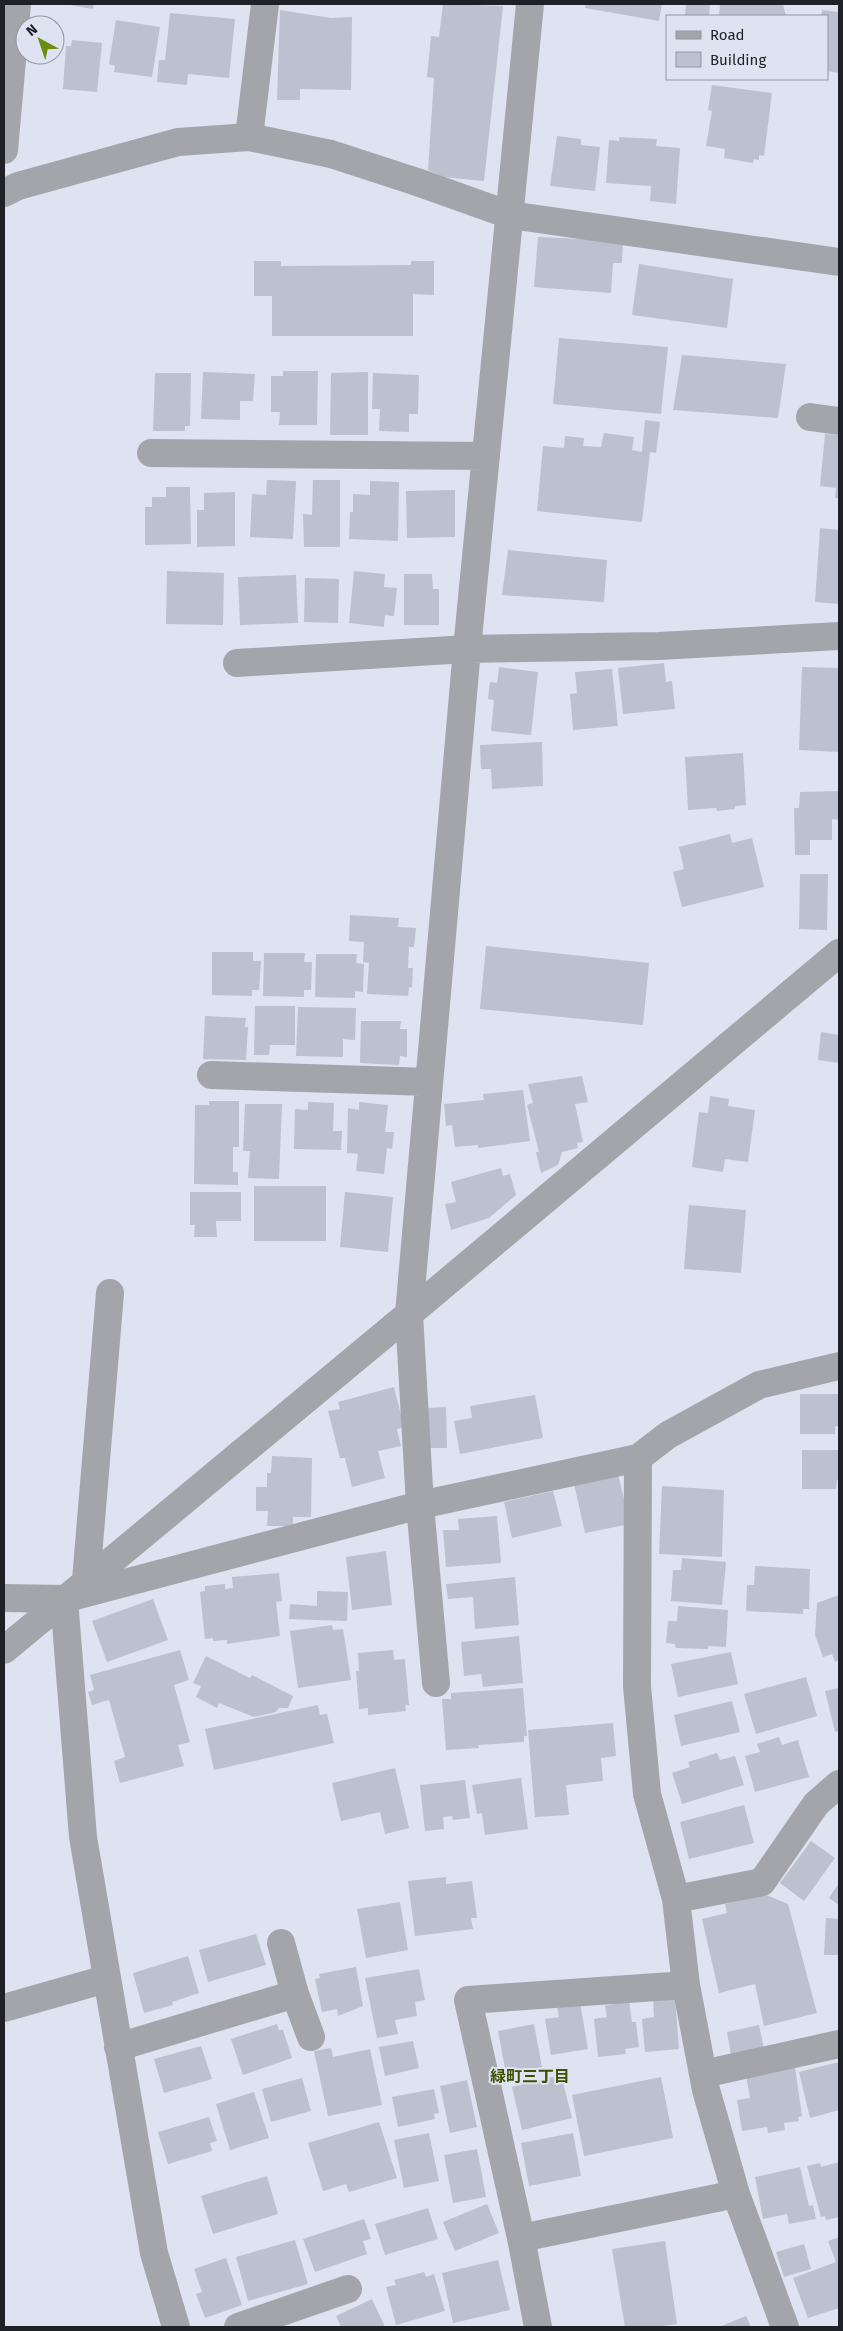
<svg xmlns="http://www.w3.org/2000/svg" width="843" height="2331" font-family="'Fira Sans','Noto Sans JP',sans-serif">
  <style>
    .building { fill: #bdc0ce }
    .lines { fill: none; stroke-linecap: round; stroke-linejoin: round }
    .minor { stroke: #a4a5ab; stroke-width: 28 }
    .labels { text-anchor: middle; dominant-baseline: central; stroke-width: 4; stroke-linejoin: round; paint-order: stroke }
    .neighbourhood-label { font-size: 16px; font-weight: bold; fill: #3b5000; stroke: #dfe3f1 }
  </style>
  <rect width="100%" height="100%" fill="#dfe3f1"/>
  <path class="building" d="M64 4H94L93 9Z
    M443 4 503 6 484 181 443 177 428 170 434 78 427 77 431 36 439 37Z
    M586 4H662L659 21 585 8Z
    M686 4H710L709 16H685Z
    M720 4H783L786 16H719Z
    M280 10 331 18 352 17 351 90 300 89V100H277Z
    M822 10 839 12V73L827 71V16H821Z
    M170 13 235 19 229 78 188 74 187 85 157 82 159 60H165Z
    M116 20 160 27 152 77 114 72 115 66 109 64Z
    M72 40 102 43 97 92 63 89 66 46H71Z
    M712 85 772 93 764 156 759 155V160L754 159 753 163 724 158 725 149 706 146 712 111 708 110Z
    M557 136 581 139V145L600 147 595 191 550 186Z
    M619 137 657 139 656 146 680 148 676 204 650 201 651 186 606 183 609 140 619 141Z
    M538 237 623 241 622 263H613L611 293 534 287Z
    M254 261H281V266L411 265V261H434V295L413 294V336H272V296H254Z
    M639 264 733 279 727 328 632 315Z
    M559 338 668 347 661 414 553 404Z
    M682 355 786 364 778 418 673 410Z
    M283 371H318L317 425H279L280 412H271V376H283Z
    M203 372 255 374 253 401H240V420L201 419Z
    M368 372V435H330L331 373Z
    M155 373H191L190 426H185V431H153Z
    M373 373 419 375 418 414H409V432L379 431 380 409H372Z
    M645 420 660 422 656 453 650 452 642 522 537 511 543 446 564 448 565 436 584 438 583 446 601 447 604 433 634 437 632 450 642 452Z
    M825 434 839 435V498H835L836 488 820 486Z
    M267 480 296 481 293 539 250 537 252 494 266 495Z
    M313 480H340V547H304L303 514 312 515Z
    M370 481 399 482 398 541 349 539 350 512H353V494L370 495Z
    M166 487H190L191 544 145 545V507H152V497H166Z
    M455 490V537L407 538 406 491Z
    M235 492V546L197 547V510H204V493Z
    M820 528 839 530V604L815 602Z
    M508 550 607 560 604 602 502 595Z
    M167 571 224 573 223 625 166 624Z
    M354 571 385 574 384 587 397 588 394 616 385 615 384 627 349 623Z
    M404 574H432L433 589H439V625H404Z
    M296 575 298 623 240 625 238 577Z
    M305 578 339 579 338 623 304 622Z
    M664 663 666 682 672 681 675 709 623 714 618 668Z
    M499 667 538 672 531 735 491 731 494 700 488 699 490 682 497 683Z
    M802 667 839 668V752L799 750Z
    M612 669 618 726 573 730 570 694 577 693 575 672Z
    M542 742 543 786 492 789 491 769H481L480 745Z
    M743 753 746 805 735 806V809L717 811 716 808 688 810 685 757Z
    M839 791V820L832 819V840H810V855H795L794 808H799L800 792Z
    M730 834 732 843 752 838 764 887 682 907 673 872 684 869 679 847Z
    M800 874H828L827 930 799 929Z
    M350 915 399 918 398 927 416 928 414 947H409L408 968H413L412 988 409 987 408 996 367 994 369 963 363 962 364 942 349 941Z
    M486 946 649 963 643 1025 480 1009Z
    M212 952H253V961H261L259 990H252V996L212 995Z
    M264 953H305L304 962H312L311 990H304V997L263 996Z
    M316 954H357L356 963 364 964 363 992 355 991V998L315 997Z
    M255 1006H295V1045H270L269 1055H254Z
    M298 1007 356 1008 355 1040 343 1039V1057L296 1056Z
    M205 1016 246 1018 245 1027H248L246 1060 203 1059Z
    M361 1021H401L400 1029H407V1057L400 1056 399 1065 360 1063Z
    M821 1032 839 1035V1063L818 1060Z
    M582 1076 588 1102 575 1104 583 1142 577 1143 578 1148 562 1152 558 1165 541 1173 536 1152H539L527 1105 533 1103 528 1084Z
    M523 1090 530 1141 478 1148V1145L455 1147 452 1125 446 1126 444 1104 484 1100 483 1094Z
    M710 1096 729 1099 728 1106 755 1110 748 1162 725 1159 723 1172 692 1167 699 1112 708 1113Z
    M209 1101H239V1147H233V1172H238V1185L194 1184 195 1105H209Z
    M308 1102 334 1103 333 1131H342L341 1150 294 1149 295 1109 308 1110Z
    M359 1102 388 1105 385 1132H394L392 1149 387 1148 384 1174 356 1171 358 1154 347 1153 348 1108 359 1110Z
    M245 1104H282L279 1179 248 1178 250 1151H243Z
    M501 1168 503 1176 510 1174 516 1195 489 1218 451 1230 445 1204 456 1202 451 1182Z
    M254 1186H326V1241H254Z
    M190 1192H241V1221H216L217 1237H194L195 1225H190Z
    M345 1192 393 1197 388 1252 340 1247Z
    M689 1205 746 1210 741 1273 684 1269Z
    M394 1387 404 1427 397 1429 401 1446 378 1451 385 1478 352 1487 345 1458H340L328 1411 340 1409 338 1402Z
    M800 1394H839V1427L835 1426V1434H800Z
    M535 1395 543 1438 460 1454 454 1421 472 1418 470 1406Z
    M446 1407 447 1448H428L427 1408Z
    M802 1450H839V1480H837L836 1489H802Z
    M272 1456 312 1458 311 1517H293V1526H267L268 1511H256V1487H267V1473H271Z
    M618 1474 629 1520 625 1525 585 1533 574 1484Z
    M662 1486 724 1490 722 1557 659 1554Z
    M553 1491 562 1526 512 1538 504 1502Z
    M497 1516 501 1563 446 1567 443 1530H459L458 1519Z
    M386 1551 392 1605 352 1610 346 1557Z
    M682 1558 726 1562 722 1605 671 1601 673 1570H681Z
    M755 1566 810 1569 809 1609H803V1614L746 1611 747 1585H754Z
    M279 1573 282 1601 276 1602 280 1636 227 1644V1640L213 1641V1638L205 1639 200 1592 205 1591V1586L225 1584V1589L233 1588 232 1577Z
    M515 1577 519 1625 475 1629 473 1597 448 1599 446 1584Z
    M317 1591 348 1592 347 1621 289 1619 290 1604 317 1606Z
    M839 1595V1660L835 1662 832 1654 823 1657 815 1635 817 1603Z
    M153 1599 168 1640 107 1662 92 1621Z
    M678 1606 728 1610 726 1647 708 1646V1649L676 1648 675 1644 666 1643 668 1621H677Z
    M332 1625 333 1630 343 1629 351 1680 298 1688 290 1631Z
    M519 1636 523 1683 483 1687 481 1674 464 1676 461 1642Z
    M180 1650 189 1680 174 1685 190 1742 178 1745 184 1766 120 1783 114 1761 125 1757 109 1700 92 1705 88 1692 94 1690 90 1675Z
    M393 1650 394 1660 405 1659 409 1705H405L406 1711 368 1715V1708L359 1709 356 1671H359L358 1653Z
    M731 1652 738 1684 678 1697 671 1664Z
    M206 1656 250 1678 252 1675 293 1696 288 1708H279L276 1712 254 1717 219 1703 217 1708 196 1697 201 1686 193 1683Z
    M806 1677 817 1716 756 1734 744 1694Z
    M523 1688 527 1736H524V1742L478 1745 479 1748 446 1750 442 1699H451V1693Z
    M839 1688V1731L835 1732 825 1691Z
    M732 1701 740 1732 681 1746 674 1715Z
    M318 1705 320 1715 327 1714 334 1743 214 1770 205 1729Z
    M613 1723 616 1756 601 1758 603 1781 566 1785 569 1815 535 1817 528 1730Z
    M779 1737 782 1745 798 1740 809 1777 755 1792 745 1756 760 1752 757 1744Z
    M717 1753 720 1760 735 1756 744 1785 682 1804 672 1773 690 1767 688 1762Z
    M395 1768 409 1828 385 1834 380 1812 341 1821 332 1783Z
    M521 1778 528 1829 485 1835 482 1813 477 1814 472 1785Z
    M465 1780 470 1818 453 1820 452 1816 443 1817 444 1829 425 1831 420 1785Z
    M744 1805 754 1843 689 1859 680 1822Z
    M811 1841 835 1858 804 1901 780 1883Z
    M446 1877V1884L472 1881 477 1918H471L473 1929 415 1936 408 1881Z
    M839 1883V1905L829 1898Z
    M764 1894 788 1904 817 2013 764 2026 755 1984 719 1993 702 1919 727 1913 725 1904Z
    M400 1902 408 1950 366 1958 357 1909Z
    M826 1918 839 1919V1955H824Z
    M256 1934 266 1965 208 1982 199 1950Z
    M188 1956 199 1993 172 2002 173 2005 144 2013 133 1973Z
    M356 1967 363 2006 338 2016 337 2009 322 2012 315 1979 320 1978 319 1974Z
    M419 1969 425 2000 415 2002 417 2016 395 2020 398 2034 377 2038 365 1978Z
    M675 1996 679 2049 645 2052 642 2019 654 2017 653 1998Z
    M629 2000 632 2022H636L639 2047 625 2049 626 2054 598 2057 594 2019 607 2017 605 2006Z
    M580 2002 588 2049 551 2055 545 2019 559 2017 557 2006Z
    M277 2024 279 2030H283L292 2058 243 2075 231 2039Z
    M534 2024 542 2067 506 2074 498 2031Z
    M759 2025 764 2049 731 2055 727 2032Z
    M413 2041 419 2068 385 2076 379 2047Z
    M201 2046 212 2079 164 2093 154 2059Z
    M331 2048 333 2057 370 2049 382 2105 328 2116 314 2051Z
    M839 2062V2110L810 2118 799 2072Z
    M795 2067 802 2116 798 2117 799 2121 784 2123 785 2130 768 2133 767 2127 742 2131 737 2100 750 2098 746 2075Z
    M561 2075 572 2118 522 2130 512 2087Z
    M661 2077 673 2138 584 2156 572 2095Z
    M302 2078 311 2111 271 2122 262 2089Z
    M467 2080 477 2127 450 2133 440 2086Z
    M434 2089 439 2113 434 2114 435 2119 398 2127 392 2097Z
    M254 2092 269 2138 230 2150 216 2104Z
    M209 2117 217 2141 210 2143 212 2151 168 2164 158 2132Z
    M379 2122 397 2178 349 2192 346 2184 323 2191 308 2143Z
    M429 2133 439 2181 404 2188 394 2140Z
    M573 2133 581 2176 529 2186 521 2143Z
    M477 2149 486 2197 453 2203 444 2155Z
    M839 2162V2217L826 2220 825 2216 821 2217 807 2166 820 2163 821 2167Z
    M800 2167 809 2206 813 2205 816 2219 789 2224 787 2214 763 2219 755 2177Z
    M267 2176 278 2214 213 2234 201 2196Z
    M487 2204 499 2233 455 2251 443 2222Z
    M428 2208 438 2239 385 2255 375 2224Z
    M364 2219 371 2239 363 2241 367 2254 315 2272 303 2239Z
    M839 2237V2308L808 2318 793 2278 836 2262 828 2241Z
    M295 2240 308 2284 248 2301 236 2257Z
    M665 2241 677 2324 655 2327H625L612 2249Z
    M804 2244 811 2269 784 2277 776 2252Z
    M226 2258 242 2305 205 2318 196 2294 202 2292 194 2269Z
    M498 2260 510 2310 453 2323 442 2273Z
    M424 2272 426 2277 434 2274 445 2311 396 2325 386 2287 396 2285 394 2280Z
    M372 2299 385 2327H341L336 2316Z
    M746 2316 751 2327H720L726 2324Z"/>
  <g class="lines">
    <path class="minor" d="M249 137 265 4
      M4 150 17 4
      M4 193 18 186 178 142 249 137 331 154 417 182 510 215 839 262
      M810 417 839 421
      M151 453 486 456
      M237 663 467 649 659 646 839 636
      M211 1075 429 1082
      M638 1458 637 1686 647 1794 676 1899 686 1985 706 2090 736 2194 785 2327
      M86 1580 110 1293
      M4 1598 64 1599 420 1505 638 1458 668 1435 759 1385 839 1366
      M64 1599 83 1837 154 2253 176 2327
      M4 1650 409 1314 839 953
      M436 1683 420 1505 409 1314 467 649 530 4
      M676 1899 762 1882 816 1804 839 1784
      M281 1943 295 1994 311 2037
      M4 2008 106 1979
      M118 2047 295 1994
      M703 2074 839 2044
      M521 2238 736 2194
      M238 2327 348 2289
      M538 2327 521 2238 468 2000 686 1985"/>
  </g>
  <g class="labels">
    <g class="neighbourhood-label">
      <text x="530" y="2076">緑町三丁目</text>
    </g>
  </g>
  <rect width="843" height="2331" fill="none" stroke="#202126" stroke-width="10"/>
  <rect x="666" y="15" width="162" height="65" fill="#dfe3f1" stroke="#9395a0"/>
  <rect x="676" y="31" width="25" height="8" fill="#a4a5ab" stroke="#9395a0"/>
  <text x="710" y="40" font-size="15" fill="#202126">Road</text>
  <rect x="676" y="52" width="25" height="15" fill="#bdc0ce" stroke="#9395a0"/>
  <text x="710" y="65" font-size="15" fill="#202126">Building</text>
  <g transform="translate(40 40) rotate(320)"><circle r="24" fill="#dfe3f1" stroke="#9395a0"/>
  <path d="M0-4L9 19L0 12L-9 19Z" fill="#6c8d12"/>
  <text y="-8" font-size="14" font-weight="bold" text-anchor="middle" fill="#202126">N</text>
  </g>
</svg>
